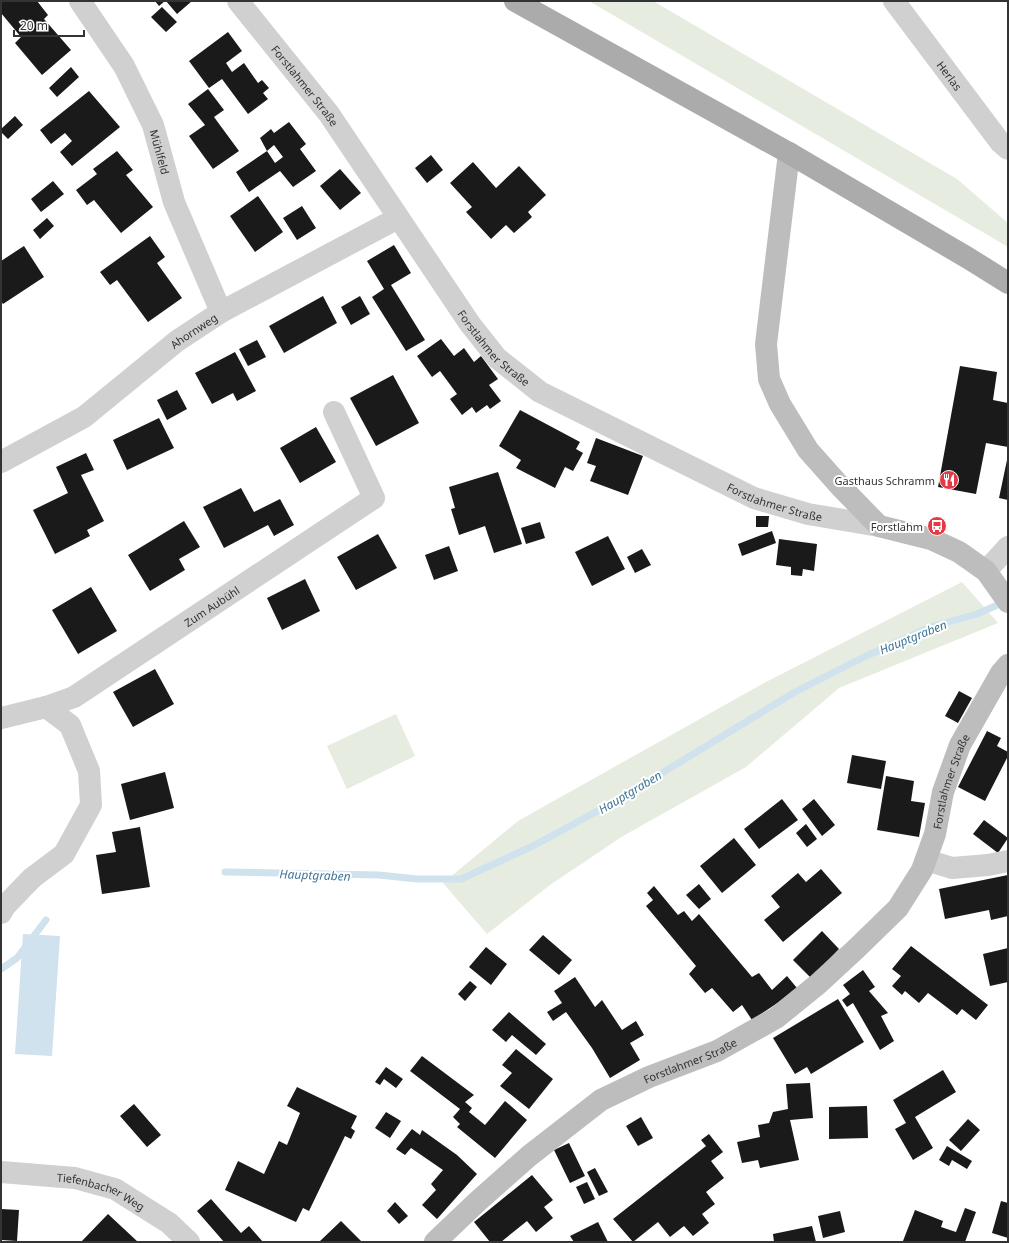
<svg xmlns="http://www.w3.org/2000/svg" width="1009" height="1243" font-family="'Noto Sans',sans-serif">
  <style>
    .green { fill: #e6ecdf }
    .water { fill: #cfe2ee }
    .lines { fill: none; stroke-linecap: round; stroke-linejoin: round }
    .stream { stroke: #cfe2ee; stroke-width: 7 }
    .building { fill: #1a1a1a; fill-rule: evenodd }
    .street { stroke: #d0d0d0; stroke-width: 22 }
    .secondary { stroke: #bdbdbd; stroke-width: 22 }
    .primary { stroke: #ababab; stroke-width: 22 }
    .labels { text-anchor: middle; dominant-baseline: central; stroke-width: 4; stroke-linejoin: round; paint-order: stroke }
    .street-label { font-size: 11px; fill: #333; stroke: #fff }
    .poi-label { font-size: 11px; fill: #333; stroke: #fff; text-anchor: end }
    .water-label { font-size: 12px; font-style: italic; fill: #3f7597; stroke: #fff }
  </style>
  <rect width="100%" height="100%" fill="#fff"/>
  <path class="green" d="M589 1H653L957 179 1008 223V247Z
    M962 582 998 623 839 688 746 767 623 836 550 885 487 934 443 883 518 821 764 683Z
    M396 714 415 756 347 789 327 746Z"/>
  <path class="water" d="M23 934 60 936 52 1056 15 1054Z"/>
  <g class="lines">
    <path class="stream" d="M225 872 379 875 417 879H461L533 846 616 801 795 692 864 657 930 627 977 614 1004 602
      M1 969 17 958 46 920"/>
  </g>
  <path class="building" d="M1 1H37L48 15 44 19 71 50 42 75 15 43 21 37 1 13Z
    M155 1H165L159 6Z
    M166 1H192L177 14Z
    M162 7 177 22 166 32 151 17Z
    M228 32 242 51 226 63 232 72 244 63 258 83 262 80 269 88 263 93 268 99 248 114 222 79 209 88 189 61Z
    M71 67 79 77 57 97 49 88Z
    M208 89 224 110 214 117 239 151 213 169 189 136 205 125 188 104Z
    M89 91 120 127 72 166 60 152 72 141 65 133 51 144 40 130Z
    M15 116 23 125 8 139 1 132V129Z
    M289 122 306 144 300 149 316 171 293 187 280 171 249 192 236 172 267 151 260 138 271 129 274 133ZM274 145 283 157 275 163 267 151Z
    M117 151 133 170 126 175 153 207 121 233 94 200 87 205 76 190 97 174 93 169Z
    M431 155 443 170 427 183 415 168Z
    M473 162 496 188 519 166 546 195 528 212 532 217 514 233 506 225 491 239 466 212 472 207 450 183Z
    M340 169 361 193 340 210 320 186Z
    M53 181 64 194 41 212 31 199Z
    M258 196 283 232 255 252 230 216Z
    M302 206 316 228 297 240 283 218Z
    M47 218 54 226 40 239 33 230Z
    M150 236 165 257 157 263 182 298 148 322 117 280 110 285 100 272Z
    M394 245 411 273 391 285 425 340 406 351 372 297 384 289 367 261Z
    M24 246 44 277 3 304 1 301V261Z
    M323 296 337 323 284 353 269 326Z
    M360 296 370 314 351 325 341 307Z
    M441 339 454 356 464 348 474 362 481 356 498 379 489 385 501 401 490 409 487 405 476 413 472 407 462 415 450 399 457 394 440 371 432 377 417 356Z
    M257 340 266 357 248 366 239 349Z
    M235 352 256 391 237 401 233 393 212 404 195 373Z
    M960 366 997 372 993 400 1008 403V447L986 443 976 494 938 487Z
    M393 375 419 423 376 446 350 398Z
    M177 390 187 409 167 420 157 400Z
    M520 410 580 442 576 449 583 453 573 471 565 467 555 488 516 468 521 460 499 446Z
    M159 418 174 448 127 470 113 440Z
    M316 427 336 462 300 483 280 448Z
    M596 438 643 456 628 495 590 481 596 466 587 463Z
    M86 453 94 470 81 475 104 521 87 530 90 536 55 554 33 510 68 493 56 467Z
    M1007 460H1008V500L999 498Z
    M498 472 522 544 494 553 485 526 459 535 451 509 455 508 449 487Z
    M241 488 254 512 280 499 294 525 274 536 268 525 224 548 203 507Z
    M756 516H769L768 527H756Z
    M184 521 200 547 179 559 185 570 150 591 128 555Z
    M540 522 545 538 526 544 521 528Z
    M772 531 776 543 742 556 738 544Z
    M378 534 397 568 356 590 337 557Z
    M608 536 625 569 592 586 575 552Z
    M779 539 817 544 814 571 803 569 802 576 791 575V567L776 565Z
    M449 546 458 571 434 580 425 555Z
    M642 549 651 565 635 573 627 557Z
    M305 579 320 611 282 630 267 598Z
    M91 587 117 631 78 654 52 610Z
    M155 669 174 704 133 727 113 692Z
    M959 691 972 698 958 723 945 716Z
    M987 731 1001 738 997 746 1008 752V756L985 801 958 787Z
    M852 755 886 761 881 789 847 783Z
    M165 772 174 808 130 820 121 784Z
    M886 776 914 781 911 801 925 803 919 837 877 830Z
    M782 799 798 820 759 849 744 829Z
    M814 799 835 825 822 836 802 809Z
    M984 820 1008 838 998 853 973 834Z
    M806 824 817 839 807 847 796 833Z
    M140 827 150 887 102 894 96 855 116 852 112 832Z
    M734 838 756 865 722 893 700 866Z
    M821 869 842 893 783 942 764 920 780 907 771 896 798 873 806 882Z
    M1008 875V916L991 920 989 910 945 919 939 889Z
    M699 884 711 899 699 909 686 895Z
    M654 886 678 915 684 911 692 921 699 914 752 977 759 973 772 990 787 976 797 988 779 1002 752 1020 742 1005 733 1012 712 988 705 993 689 974 696 966 646 906 653 900 647 893Z
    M822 931 839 949 811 978 793 960Z
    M543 935 572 960 559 975 529 950Z
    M911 946 988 1005 976 1020 962 1009 957 1015 928 993 919 1003 905 991 902 995 892 986 901 976 892 969Z
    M486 947 507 964 491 985 469 967Z
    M1008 948V982L990 986 983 954Z
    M863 970 875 987 869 991 888 1013 881 1016 894 1041 880 1050 853 1003 847 1007 842 1000 850 994 843 985Z
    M575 977 595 1007 602 1000 622 1030 636 1021 644 1035 630 1043 640 1060 610 1078 592 1048 566 1012 553 1021 547 1012 562 1003 554 991Z
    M470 981 477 987 465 1001 458 994Z
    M838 999 864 1042 811 1074 807 1067 795 1074 773 1038Z
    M509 1012 546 1044 536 1055 512 1035 506 1042 492 1030Z
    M516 1049 553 1079 529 1109 500 1086 512 1073 502 1065Z
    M422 1056 474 1095 465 1102 472 1108 469 1112 485 1125 505 1101 527 1120 495 1158 457 1127 460 1124 453 1117 460 1109 410 1071Z
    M386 1067 403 1079 396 1088 384 1079 380 1085 375 1082Z
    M943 1070 956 1092 915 1117 933 1148 913 1160 895 1129 906 1123 893 1100Z
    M810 1083 813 1118 790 1120 799 1160 760 1168 758 1160 742 1163 737 1142 760 1137 758 1125 769 1123 773 1112 788 1109 786 1084Z
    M297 1087 357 1116 351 1128 355 1131 351 1139 345 1136 309 1211 303 1208 296 1222 225 1190 238 1161 264 1174 279 1141 287 1145 300 1113 287 1106Z
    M134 1104 161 1135 147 1147 120 1116Z
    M867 1106 868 1138 829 1139V1107Z
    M386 1112 401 1121 390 1138 375 1128Z
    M641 1117 653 1138 638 1146 626 1126Z
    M968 1119 980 1130 961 1151 949 1140Z
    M412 1129 420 1135 422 1130 457 1155 477 1174 437 1219 422 1205 436 1190 431 1184 443 1170 411 1148 405 1155 396 1149Z
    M709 1134 723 1152 711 1161 724 1178 706 1192 715 1204 702 1214 709 1223 693 1236 684 1226 670 1237 658 1222 633 1242 613 1219 706 1146 701 1140Z
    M569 1143 585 1176 570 1183 554 1150Z
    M947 1146 972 1161 967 1169 952 1160 949 1166 939 1160Z
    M595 1168 608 1192 599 1196 587 1172Z
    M532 1175 553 1200 544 1207 553 1218 536 1232 527 1221 501 1242H490L474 1222Z
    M587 1182 595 1199 584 1204 576 1187Z
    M211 1199 241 1233 249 1226 263 1242H224L197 1211Z
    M1001 1201 1008 1203V1238L992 1233Z
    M395 1202 408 1216 399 1224 387 1211Z
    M965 1208 976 1212 965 1242H906L903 1241 915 1210 943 1221 941 1227 956 1232Z
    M1 1209 19 1210 17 1241 1 1240Z
    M840 1211 845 1232 823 1238 818 1216Z
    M108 1214 138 1242H81Z
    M341 1221 362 1242H319Z
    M598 1222 608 1242H574L570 1236Z
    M812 1226 816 1242H774L773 1234Z"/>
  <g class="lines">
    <g class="street">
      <path id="s1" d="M80 1 124 66 153 125 174 202 221 312"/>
      <path id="s2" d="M238 1 329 114 470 324 497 358 540 392 754 498 808 514 879 526"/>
      <path id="s3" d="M894 1 1000 142 1008 149"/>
      <path id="s4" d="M1 462 84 417 177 341 221 312 398 218"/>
      <path d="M986 571 1008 547"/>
      <path id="s5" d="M1 718 46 707 74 697 374 498 334 412"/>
      <path d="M926 860 952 868 988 865 1008 861"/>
      <path d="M1 913 5 906 32 878 64 854 91 805 89 771 70 725 46 707"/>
      <path id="s6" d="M1 1172 75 1178 115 1189 169 1223 189 1242"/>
    </g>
    <g class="secondary">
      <path d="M789 153 766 344 769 379 780 404 808 450 840 486 879 526 931 539 959 552 986 571 1008 602"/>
      <path id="s7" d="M435 1242 477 1202 529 1156 601 1100 649 1077 717 1051 776 1018 818 984 857 948 898 908 922 870 935 834 943 792 960 745 1001 673 1008 665"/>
    </g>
    <path class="primary" d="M515 1 789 153 968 258 1008 283"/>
  </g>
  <defs>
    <symbol id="restaurant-disc" viewBox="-11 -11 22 22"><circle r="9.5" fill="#e63946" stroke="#fff"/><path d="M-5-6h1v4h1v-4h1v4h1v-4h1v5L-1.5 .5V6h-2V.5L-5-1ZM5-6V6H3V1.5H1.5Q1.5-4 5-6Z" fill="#fff"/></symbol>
    <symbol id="bus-disc" viewBox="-11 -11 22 22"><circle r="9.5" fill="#e63946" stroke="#fff"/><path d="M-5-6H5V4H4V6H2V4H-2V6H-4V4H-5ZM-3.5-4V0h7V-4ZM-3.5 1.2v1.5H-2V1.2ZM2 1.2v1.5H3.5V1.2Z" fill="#fff"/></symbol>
  </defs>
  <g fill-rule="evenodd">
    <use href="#restaurant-disc" x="938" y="469" width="22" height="22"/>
    <use href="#bus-disc" x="926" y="515" width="22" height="22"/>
  </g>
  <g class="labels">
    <g class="street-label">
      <text stroke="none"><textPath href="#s3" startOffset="93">Herlas</textPath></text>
      <text stroke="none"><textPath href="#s2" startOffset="108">Forstlahmer Straße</textPath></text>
      <text stroke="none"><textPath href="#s1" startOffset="172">Mühlfeld</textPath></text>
      <text stroke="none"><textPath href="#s4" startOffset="234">Ahornweg</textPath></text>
      <text stroke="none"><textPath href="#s2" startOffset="432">Forstlahmer Straße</textPath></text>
      <text stroke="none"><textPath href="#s2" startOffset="756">Forstlahmer Straße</textPath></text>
      <text stroke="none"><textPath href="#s5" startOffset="241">Zum Aubühl</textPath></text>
      <text stroke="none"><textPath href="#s7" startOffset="715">Forstlahmer Straße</textPath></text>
      <text stroke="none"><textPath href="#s7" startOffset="316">Forstlahmer Straße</textPath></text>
      <text stroke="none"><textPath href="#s6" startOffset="103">Tiefenbacher Weg</textPath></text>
    </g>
    <g class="poi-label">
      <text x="935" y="480">Gasthaus Schramm</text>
      <text x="923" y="526">Forstlahm</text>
    </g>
    <g class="water-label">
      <text transform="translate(913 637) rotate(-22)">Hauptgraben</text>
      <text transform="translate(630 792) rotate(-31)">Hauptgraben</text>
      <text transform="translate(315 875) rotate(2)">Hauptgraben</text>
    </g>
  </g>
  <rect width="1009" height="1243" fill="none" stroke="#333333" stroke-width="4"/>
  <path d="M14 30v6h70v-6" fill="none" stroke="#333333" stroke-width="2"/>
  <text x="20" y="30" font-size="12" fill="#333333" stroke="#ffffff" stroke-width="3" paint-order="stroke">20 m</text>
</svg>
